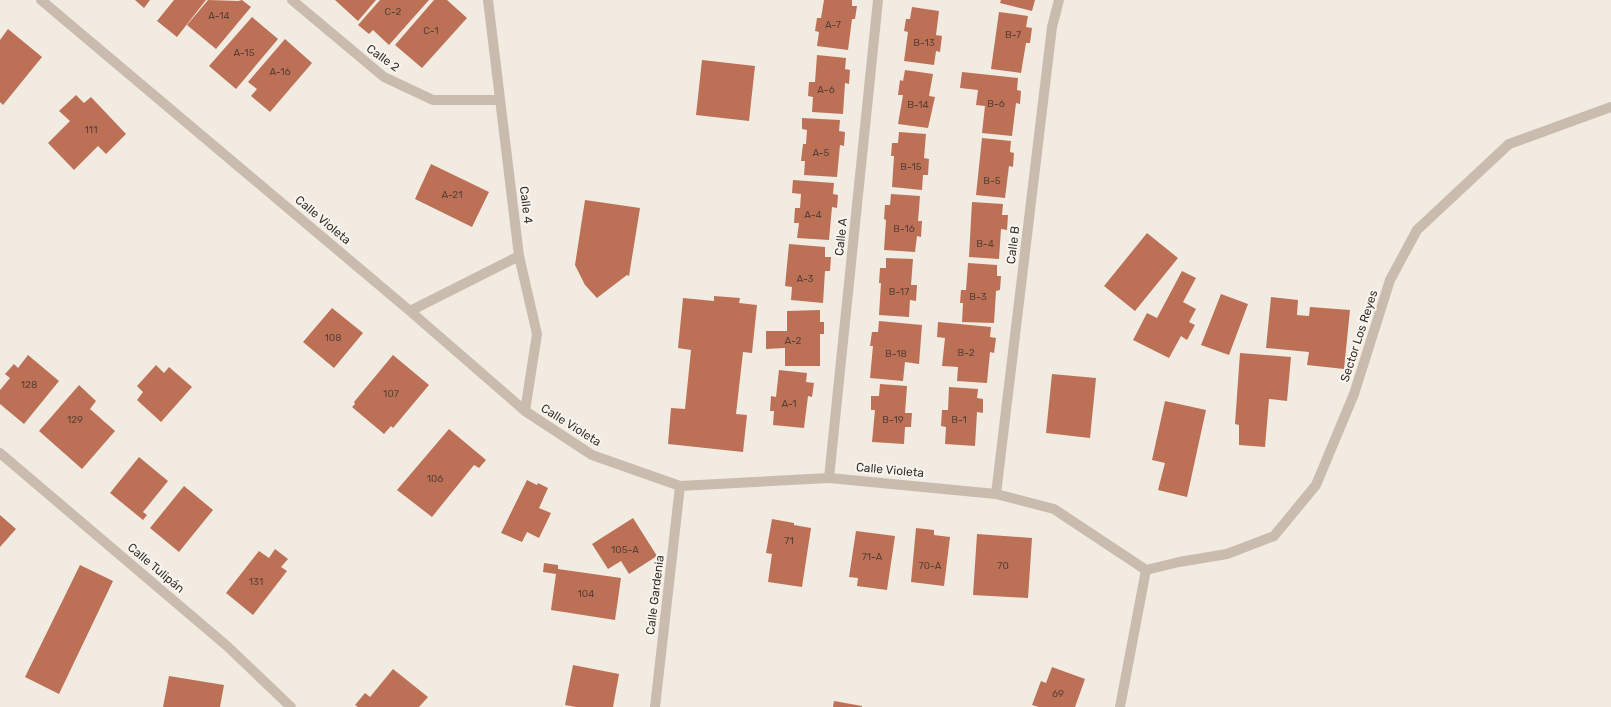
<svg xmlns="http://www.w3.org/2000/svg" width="1611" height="707" font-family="Rubik,sans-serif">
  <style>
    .building { fill: #bc7156 }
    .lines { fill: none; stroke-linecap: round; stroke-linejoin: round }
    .street { stroke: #c9bbae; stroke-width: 10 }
    .labels { text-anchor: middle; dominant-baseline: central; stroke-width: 4; stroke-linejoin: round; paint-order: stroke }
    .number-label { font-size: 10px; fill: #5a4036 }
    .street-label { font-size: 12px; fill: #39302c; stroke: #f9f5ee }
  </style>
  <rect width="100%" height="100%" fill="#f2ebe2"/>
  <path class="building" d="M135 0H150L144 8Z
    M174 0H206L177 37 157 21Z
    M208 0 238 1 242 0 251 7 216 49 187 25Z
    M335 0H376L358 21Z
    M380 0H429L389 45 373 30 369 34 358 25Z
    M434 0H447L467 18 422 68 395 45Z
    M824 0H852V6H857L855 19H852L848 50 817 46 819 32 815 31 817 18H821Z
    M1001 0H1035L1032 11 1000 3Z
    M912 7 939 11 936 35 942 36 940 52 936 51 934 65 904 61 908 32 904 31 906 19H910Z
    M999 12 1028 16 1026 27 1032 28 1030 43H1026L1021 73 991 69Z
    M252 17 278 39 236 89 209 66Z
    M8 29 42 57 3 105 0 102V40Z
    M285 39 312 63 270 112 251 96 257 89 248 82Z
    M817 55 846 58 845 69 850 70 849 84 845 83 843 114 812 112 813 97 808 96 809 82H815Z
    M702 60 755 66 749 121 696 115Z
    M905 70 933 74 929 96 935 97 928 128 898 124 903 95H898L900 80 903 81Z
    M962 72 1018 78 1017 90 1021 91 1020 104 1016 103 1012 136 982 133 985 106 976 105 978 90 960 88Z
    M76 95 84 103 91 97 126 134 106 154 98 146 74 170 48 143 70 121 59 111Z
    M802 118 840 120 839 131 845 132 844 146 840 145 837 177 804 175 805 161H801L803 144H806L807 130 802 129Z
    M899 132 926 134 924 158 929 159 928 175H923L922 190 892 187 894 156H891L892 143H898Z
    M982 138 1011 141 1010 152 1014 153 1013 167 1009 166 1005 198 976 195Z
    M431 164 489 192 472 227 415 199Z
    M793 180 834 183 833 194 838 195 837 208 832 207 829 240 797 238 799 223H794L795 208H800L801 194 792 193Z
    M891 194 920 196 918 221H922L921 237 917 236 915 252 884 250 886 220 884 219 885 205H890Z
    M585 200 640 208 629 276 627 275 597 298 585 285 575 265Z
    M972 202 1003 204 1002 215H1008L1007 230 1001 229 999 259 969 257Z
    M1147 233 1178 258 1135 311 1104 286Z
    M789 244 825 247V257H831L830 271H825L823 303 791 300 792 287 785 286Z
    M886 258 913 259 911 285H917L916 301 910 300 909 317 879 315 881 283H879L880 268H886Z
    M968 263 997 265V276H1001L1000 290 996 291 994 323 962 322 963 303H960L961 290H966Z
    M1182 271 1196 278 1183 302 1196 309 1189 322 1195 325 1187 340 1181 336 1169 358 1133 340 1147 313 1157 318Z
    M1221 294 1248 304 1229 355 1201 345Z
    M714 296 740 298 739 303 757 305 752 353 743 352 736 414 747 415 743 452 668 444 671 408 685 409 691 350 678 348 683 298 714 301Z
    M1271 297 1298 300 1297 315 1309 316 1310 307 1350 310 1344 369 1307 365 1309 352 1266 348Z
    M332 308 363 333 334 368 303 342Z
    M820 310V322H824V334H820V366H785V348L766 349V331H787V311Z
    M879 321 922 325 919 364 905 362 903 381 870 378 873 346H870L872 332H878Z
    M938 322 991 327 990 337 996 338 994 353 990 352 987 383 957 381 958 367 942 366 945 338 937 337Z
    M1240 353 1291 357 1287 401 1269 399 1265 447 1239 445V425L1235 424Z
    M28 355 59 381 24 424 0 404V390L10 378 5 374 14 364 18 368Z
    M393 355 429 385 393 428 391 426 384 434 352 407 355 404 354 402Z
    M156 365 164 373 169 367 192 387 161 422 137 400 143 392 137 386Z
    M779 370 807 373 806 382 814 383 812 397 808 396 804 428 773 425 774 411H770L771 396 776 397Z
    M1052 374 1096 378 1090 438 1046 433Z
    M880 384 907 386 905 413H912L911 427H905L904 444 872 442 875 410H871V396H879Z
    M79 385 96 401 90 409 115 431 82 469 39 431Z
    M949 387 978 389 977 398 983 399V413L977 412 975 446 945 444 946 427 941 426 942 410H948Z
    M1165 401 1206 410 1187 497 1158 490 1165 463 1152 460Z
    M449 429 486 460 479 468 474 465 432 517 397 490Z
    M139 457 168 481 143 512 147 515 143 520 110 493Z
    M527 480 537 485 538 483 548 488 539 508 551 513 539 538 527 532 522 542 501 533Z
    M184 486 213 510 179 552 150 528Z
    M0 515 16 529 0 547Z
    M633 518 657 556 629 574 621 561 608 569 592 544Z
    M772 519 794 523V525L811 528 802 587 768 582 772 554 766 553Z
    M916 528 934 530V535L950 537 944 586 911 582Z
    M856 531 895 536 887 590 857 586 858 578 849 577Z
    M977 534 1032 538 1028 598 973 595Z
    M275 549 288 559 281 567 287 571 253 615 226 593 259 551 269 558Z
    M544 563 558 565V569L621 578 615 620 551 610 556 574 543 572Z
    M80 565 113 581 59 694 25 677Z
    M573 665 619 674 613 707H576L565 705Z
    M1052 667 1085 679 1075 707H1039L1032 705 1041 681 1046 683Z
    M393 669 428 697 419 707H358L355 705 365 693 370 697Z
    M169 676 224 685 220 707H163Z
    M834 701 862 706V707H833Z"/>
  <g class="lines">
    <path class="street" d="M41 0 410 311 525 411 592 455 680 486 829 478 996 494 1054 509 1146 570
      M292 0 384 77 433 100H500
      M488 0 519 256 537 334 525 411
      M410 311 519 256
      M0 453 227 646 291 707
      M829 478 878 0
      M996 494 1052 27 1059 0
      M1146 570 1179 562 1227 554 1274 536 1316 485 1354 394 1390 280 1417 230 1509 144 1611 107
      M655 707 680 486
      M1120 707 1146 570"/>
  </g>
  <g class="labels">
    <g class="number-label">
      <text x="393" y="12">C-2</text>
      <text x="219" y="16">A-14</text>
      <text x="833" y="25">A-7</text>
      <text x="431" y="31">C-1</text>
      <text x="1013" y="35">B-7</text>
      <text x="924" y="43">B-13</text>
      <text x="244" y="53">A-15</text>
      <text x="280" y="72">A-16</text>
      <text x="826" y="90">A-6</text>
      <text x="996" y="104">B-6</text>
      <text x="918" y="105">B-14</text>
      <text x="91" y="130">111</text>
      <text x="821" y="153">A-5</text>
      <text x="911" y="167">B-15</text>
      <text x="992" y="181">B-5</text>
      <text x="452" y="195">A-21</text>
      <text x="813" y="215">A-4</text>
      <text x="904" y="229">B-16</text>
      <text x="985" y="244">B-4</text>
      <text x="805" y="279">A-3</text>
      <text x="899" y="292">B-17</text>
      <text x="978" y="297">B-3</text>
      <text x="333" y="338">108</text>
      <text x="793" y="341">A-2</text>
      <text x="966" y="353">B-2</text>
      <text x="896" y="354">B-18</text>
      <text x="29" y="385">128</text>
      <text x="391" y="394">107</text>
      <text x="789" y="404">A-1</text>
      <text x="75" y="420">129</text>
      <text x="893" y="420">B-19</text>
      <text x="959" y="420">B-1</text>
      <text x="435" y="479">106</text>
      <text x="789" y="541">71</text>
      <text x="625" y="550">105-A</text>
      <text x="872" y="557">71-A</text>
      <text x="930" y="566">70-A</text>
      <text x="1003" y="566">70</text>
      <text x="256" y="582">131</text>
      <text x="586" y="594">104</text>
      <text x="1058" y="694">69</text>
    </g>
    <g class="street-label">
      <text transform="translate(383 58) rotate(36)">Calle 2</text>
      <text transform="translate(526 205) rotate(83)">Calle 4</text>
      <text transform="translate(323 220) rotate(40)">Calle Violeta</text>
      <text transform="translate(841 237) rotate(-84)">Calle A</text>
      <text transform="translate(1013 245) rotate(-83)">Calle B</text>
      <text transform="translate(1359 336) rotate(-72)">Sector Los Reyes</text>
      <text transform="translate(571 425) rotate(32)">Calle Violeta</text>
      <text transform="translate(890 470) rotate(5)">Calle Violeta</text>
      <text transform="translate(156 568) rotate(40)">Calle Tulipán</text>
      <text transform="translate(655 595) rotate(-83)">Calle Gardenia</text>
    </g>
  </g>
</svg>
